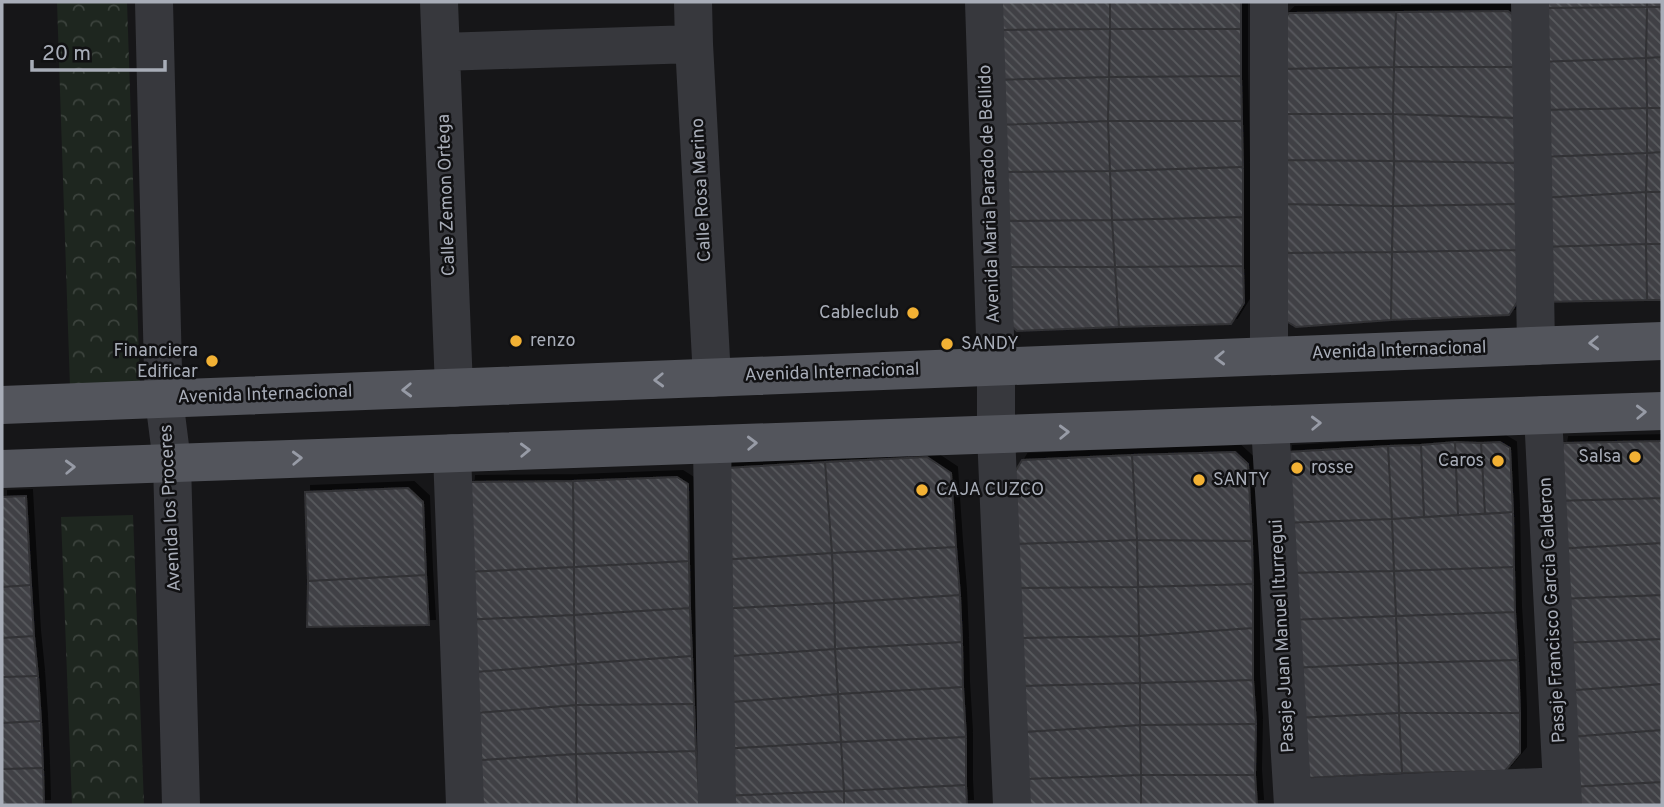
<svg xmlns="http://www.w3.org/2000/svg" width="1664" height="807" font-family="Overpass,sans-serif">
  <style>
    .park { fill: url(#park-crowns) }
    .building { fill: url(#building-back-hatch); stroke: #303034; stroke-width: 2; filter: url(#shadow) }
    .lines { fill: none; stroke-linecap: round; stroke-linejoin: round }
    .minor { stroke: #37383d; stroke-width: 38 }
    .major { stroke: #53555c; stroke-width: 38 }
    .oneway { stroke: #979ba6 }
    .poi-dot { fill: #f2b134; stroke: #111113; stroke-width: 2.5 }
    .labels { text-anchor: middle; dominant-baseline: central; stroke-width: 5; stroke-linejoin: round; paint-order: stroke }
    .street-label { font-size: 18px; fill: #a8adb8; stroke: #111113 }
    .poi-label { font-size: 18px; fill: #a8adb8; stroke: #111113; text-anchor: start }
  </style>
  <defs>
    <pattern id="park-crowns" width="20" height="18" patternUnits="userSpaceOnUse" patternTransform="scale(1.75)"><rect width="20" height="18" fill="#1e261f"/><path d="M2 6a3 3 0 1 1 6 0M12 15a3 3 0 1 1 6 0" fill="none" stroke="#3c433d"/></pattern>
    <pattern id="building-back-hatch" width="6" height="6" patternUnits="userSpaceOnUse" patternTransform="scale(1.75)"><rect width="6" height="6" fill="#404145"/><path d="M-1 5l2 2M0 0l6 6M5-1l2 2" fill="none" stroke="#595a5e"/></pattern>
    <filter id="shadow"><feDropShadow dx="6" dy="-6" stdDeviation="0" flood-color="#0009"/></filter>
  </defs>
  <rect width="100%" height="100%" fill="#161618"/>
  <path class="park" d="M57 2H127L140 386 70 387Z
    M133 515 144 805H72L61 517Z"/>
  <path class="building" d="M992 2H1110V29L992 30Z
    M1110 2H1241V29H1110Z
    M1537 2H1647V7L1537 8Z
    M1647 2H1662V7H1647Z
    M1647 7H1662V57L1646 58Z
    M1647 7 1646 58 1538 62 1537 8Z
    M1508 11 1516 17 1515 67H1394L1396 12Z
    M1396 12 1394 67 1279 69V23L1289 13Z
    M1110 29H1241V76L1109 77Z
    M1110 29 1109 77 994 80 992 30Z
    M1662 57V108H1647L1646 58Z
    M1646 58 1647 108 1538 110V62Z
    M1394 67H1515L1516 118 1393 114Z
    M1394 67 1393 114H1279V69Z
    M1241 76 1242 121H1108L1109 77Z
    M1109 77 1108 121 996 125 994 80Z
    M1647 108H1662V152L1647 153Z
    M1647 108V153L1539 157 1538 110Z
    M1279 114H1393L1394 161 1279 160Z
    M1393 114 1516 118 1518 163 1394 161Z
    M1108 121H1242L1243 167 1110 171Z
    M1108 121 1110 171 998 172 996 125Z
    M1662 152V192H1646L1647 153Z
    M1647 153 1646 192 1539 198V157Z
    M1279 160 1394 161 1393 206 1279 204Z
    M1394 161 1518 163 1519 204 1393 206Z
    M1243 167V217L1112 220 1110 171Z
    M1110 171 1112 220 999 221 998 172Z
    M1646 192H1662V244H1646Z
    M1646 192V244L1539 247V198Z
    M1279 204 1393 206 1392 252 1279 253Z
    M1519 204 1518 250 1392 252 1393 206Z
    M1243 217V266L1115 267 1112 220Z
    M1112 220 1115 267H1000L999 221Z
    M1646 244H1662V300H1647Z
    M1646 244 1647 300 1541 302 1539 247Z
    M1518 250V301L1509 315 1391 320 1392 252Z
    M1392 252 1391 320 1296 327 1278 316 1279 253Z
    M1243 266 1244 303 1231 324 1119 327 1115 267Z
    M1000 267H1115L1119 327 1017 331 1003 319Z
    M1662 441V498L1553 501 1563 443Z
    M1455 442 1481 443 1485 514 1458 515Z
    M1455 442 1458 515 1424 517 1421 445Z
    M1500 442 1510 448 1513 512 1485 514 1481 443Z
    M1421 445 1424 517 1392 519 1388 446Z
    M1388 446 1392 519 1282 523 1287 452Z
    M1235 452 1248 464 1252 541 1137 540 1132 455Z
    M1132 455 1137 540 1014 544 1013 475 1022 460Z
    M927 457 951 473 956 547 832 553 825 462Z
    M825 462 832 553 717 560 727 468Z
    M677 477 688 484 689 561 574 567 573 481Z
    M573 481 574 567 463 572 470 482Z
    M408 488 423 502 426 575 308 581 305 492Z
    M26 496 31 585 2 587V497Z
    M1662 498V543L1554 549 1553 501Z
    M1513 512 1514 567 1394 571 1392 519Z
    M1392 519 1394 571 1285 573 1282 523Z
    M1137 540 1252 541 1253 584 1138 587Z
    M1137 540 1138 587 1015 588 1014 544Z
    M1662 543V595L1558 599 1554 549Z
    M956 547 960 595 834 603 832 553Z
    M832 553 834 603 718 609 717 560Z
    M689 561 690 608 574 615V567Z
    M574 567V615L462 620 463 572Z
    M1514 567 1515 612 1396 616 1394 571Z
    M1394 571 1396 616 1288 620 1285 573Z
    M426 575 429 625 307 627 308 581Z
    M1253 584V628L1139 636 1138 587Z
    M31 585 34 636 2 638V587Z
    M1138 587 1139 636 1018 638 1015 588Z
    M960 595 962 642 835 649 834 603Z
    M1662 595V639L1560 643 1558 599Z
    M834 603 835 649 718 657V609Z
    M690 608 692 656 576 664 574 615Z
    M1515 612 1518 660 1398 663 1396 616Z
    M574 615 576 664 463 673 462 620Z
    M1396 616 1398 663 1291 668 1288 620Z
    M1253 628V680L1140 683 1139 636Z
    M34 636 38 676 2 677V638Z
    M1139 636 1140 683 1021 686 1018 638Z
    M1662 639V684L1562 691 1560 643Z
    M962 642 963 687 838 694 835 649Z
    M835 649 838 694 719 703 718 657Z
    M692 656 694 704 576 705V664Z
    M1518 660 1520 713H1399L1398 663Z
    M1398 663 1399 713 1295 718 1291 668Z
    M576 664V705L464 714 463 673Z
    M38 676 41 721 2 723V677Z
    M1253 680 1256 724 1140 725V683Z
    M1140 683V725L1024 732 1021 686Z
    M1662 684V730L1568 737 1562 691Z
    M963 687 966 737 841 742 838 694Z
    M838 694 841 742 720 749 719 703Z
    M694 704 696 751 576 754V705Z
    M576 705V754L467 761 464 714Z
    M1399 713H1520V753L1505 771 1402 773Z
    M1399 713 1402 773 1307 778 1295 718Z
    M41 721 43 768 2 769V723Z
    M1256 724 1255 775H1141L1140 725Z
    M1140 725 1141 775 1025 779 1024 732Z
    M1662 730V782L1571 787 1568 737Z
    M966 737V785L844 791 841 742Z
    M841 742 844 791 721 796 720 749Z
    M696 751 700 805H577L576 754Z
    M576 754 577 805H469L467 761Z
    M43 768 44 805H2V769Z
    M1141 775H1255L1257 805H1141Z
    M1141 775V805H1027L1025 779Z
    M1662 782V805H1572L1571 787Z
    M966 785 967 805H844V791Z
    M844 791V805H721V796Z"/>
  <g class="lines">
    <path class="minor" d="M154 2 163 371 164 399 172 462 181 805
      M439 2 454 388
      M693 2 694 44 712 378
      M984 2 996 366V434L1012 805
      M1269 2V356
      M1530 2 1536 346
      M441 52 694 44
      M1543 415 1563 805
      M1270 425 1293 805
      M712 444 717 805
      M452 453 465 805
      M1293 798 1562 786"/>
    <path class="major" d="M2 405 1662 341
      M2 469 1662 411"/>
  </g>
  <defs><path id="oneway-chevron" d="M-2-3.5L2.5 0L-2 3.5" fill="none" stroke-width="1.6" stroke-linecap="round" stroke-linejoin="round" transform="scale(1.75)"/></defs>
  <g class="oneway">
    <use href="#oneway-chevron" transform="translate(1594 343) rotate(178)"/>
    <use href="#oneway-chevron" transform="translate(1220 358) rotate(178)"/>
    <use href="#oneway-chevron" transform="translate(659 380) rotate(178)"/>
    <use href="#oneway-chevron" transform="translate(407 390) rotate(178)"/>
    <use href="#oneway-chevron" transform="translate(1641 412) rotate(-2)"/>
    <use href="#oneway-chevron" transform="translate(1316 423) rotate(-2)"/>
    <use href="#oneway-chevron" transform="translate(1064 432) rotate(-2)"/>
    <use href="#oneway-chevron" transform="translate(752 443) rotate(-2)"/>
    <use href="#oneway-chevron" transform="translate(525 450) rotate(-2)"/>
    <use href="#oneway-chevron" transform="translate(297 458) rotate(-2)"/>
    <use href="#oneway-chevron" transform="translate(70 467) rotate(-2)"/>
  </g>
  <g class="poi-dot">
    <circle cx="913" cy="313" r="7"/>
    <circle cx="516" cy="341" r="7"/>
    <circle cx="947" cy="344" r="7"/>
    <circle cx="212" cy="361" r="7"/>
    <circle cx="1635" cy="457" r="7"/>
    <circle cx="1498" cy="461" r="7"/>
    <circle cx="1297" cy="468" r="7"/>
    <circle cx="1199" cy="480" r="7"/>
    <circle cx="922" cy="490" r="7"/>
  </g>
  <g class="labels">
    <g class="street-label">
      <text transform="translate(702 190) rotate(-93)">Calle Rosa Merino</text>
      <text transform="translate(990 194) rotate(-92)">Avenida Maria Parado de Bellido</text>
      <text transform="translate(447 195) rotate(-92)">Calle Zemon Ortega</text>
      <text transform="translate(1399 351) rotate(-2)">Avenida Internacional</text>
      <text transform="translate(832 373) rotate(-2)">Avenida Internacional</text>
      <text transform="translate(265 395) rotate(-2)">Avenida Internacional</text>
      <text transform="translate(171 508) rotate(-93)">Avenida los Proceres</text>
      <text transform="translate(1553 610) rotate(-93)">Pasaje Francisco Garcia Calderon</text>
      <text transform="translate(1283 636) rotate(-93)">Pasaje Juan Manuel Iturregui</text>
    </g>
    <g class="poi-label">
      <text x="899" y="313" text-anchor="end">Cableclub</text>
      <text x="530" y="341">renzo</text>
      <text x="961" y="344">SANDY</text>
      <text x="198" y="351" text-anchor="end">Financiera<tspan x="198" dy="21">Edificar</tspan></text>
      <text x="1621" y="457" text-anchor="end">Salsa</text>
      <text x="1484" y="461" text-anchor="end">Caros</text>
      <text x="1311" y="468">rosse</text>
      <text x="1213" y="480">SANTY</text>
      <text x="936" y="490">CAJA CUZCO</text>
    </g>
  </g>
  <rect width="1664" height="807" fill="none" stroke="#a8adb8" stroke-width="7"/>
  <path d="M32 60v10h133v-10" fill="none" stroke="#a8adb8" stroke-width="3.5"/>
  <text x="42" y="60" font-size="21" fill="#a8adb8" stroke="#111113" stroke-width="5" paint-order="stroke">20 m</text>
</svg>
